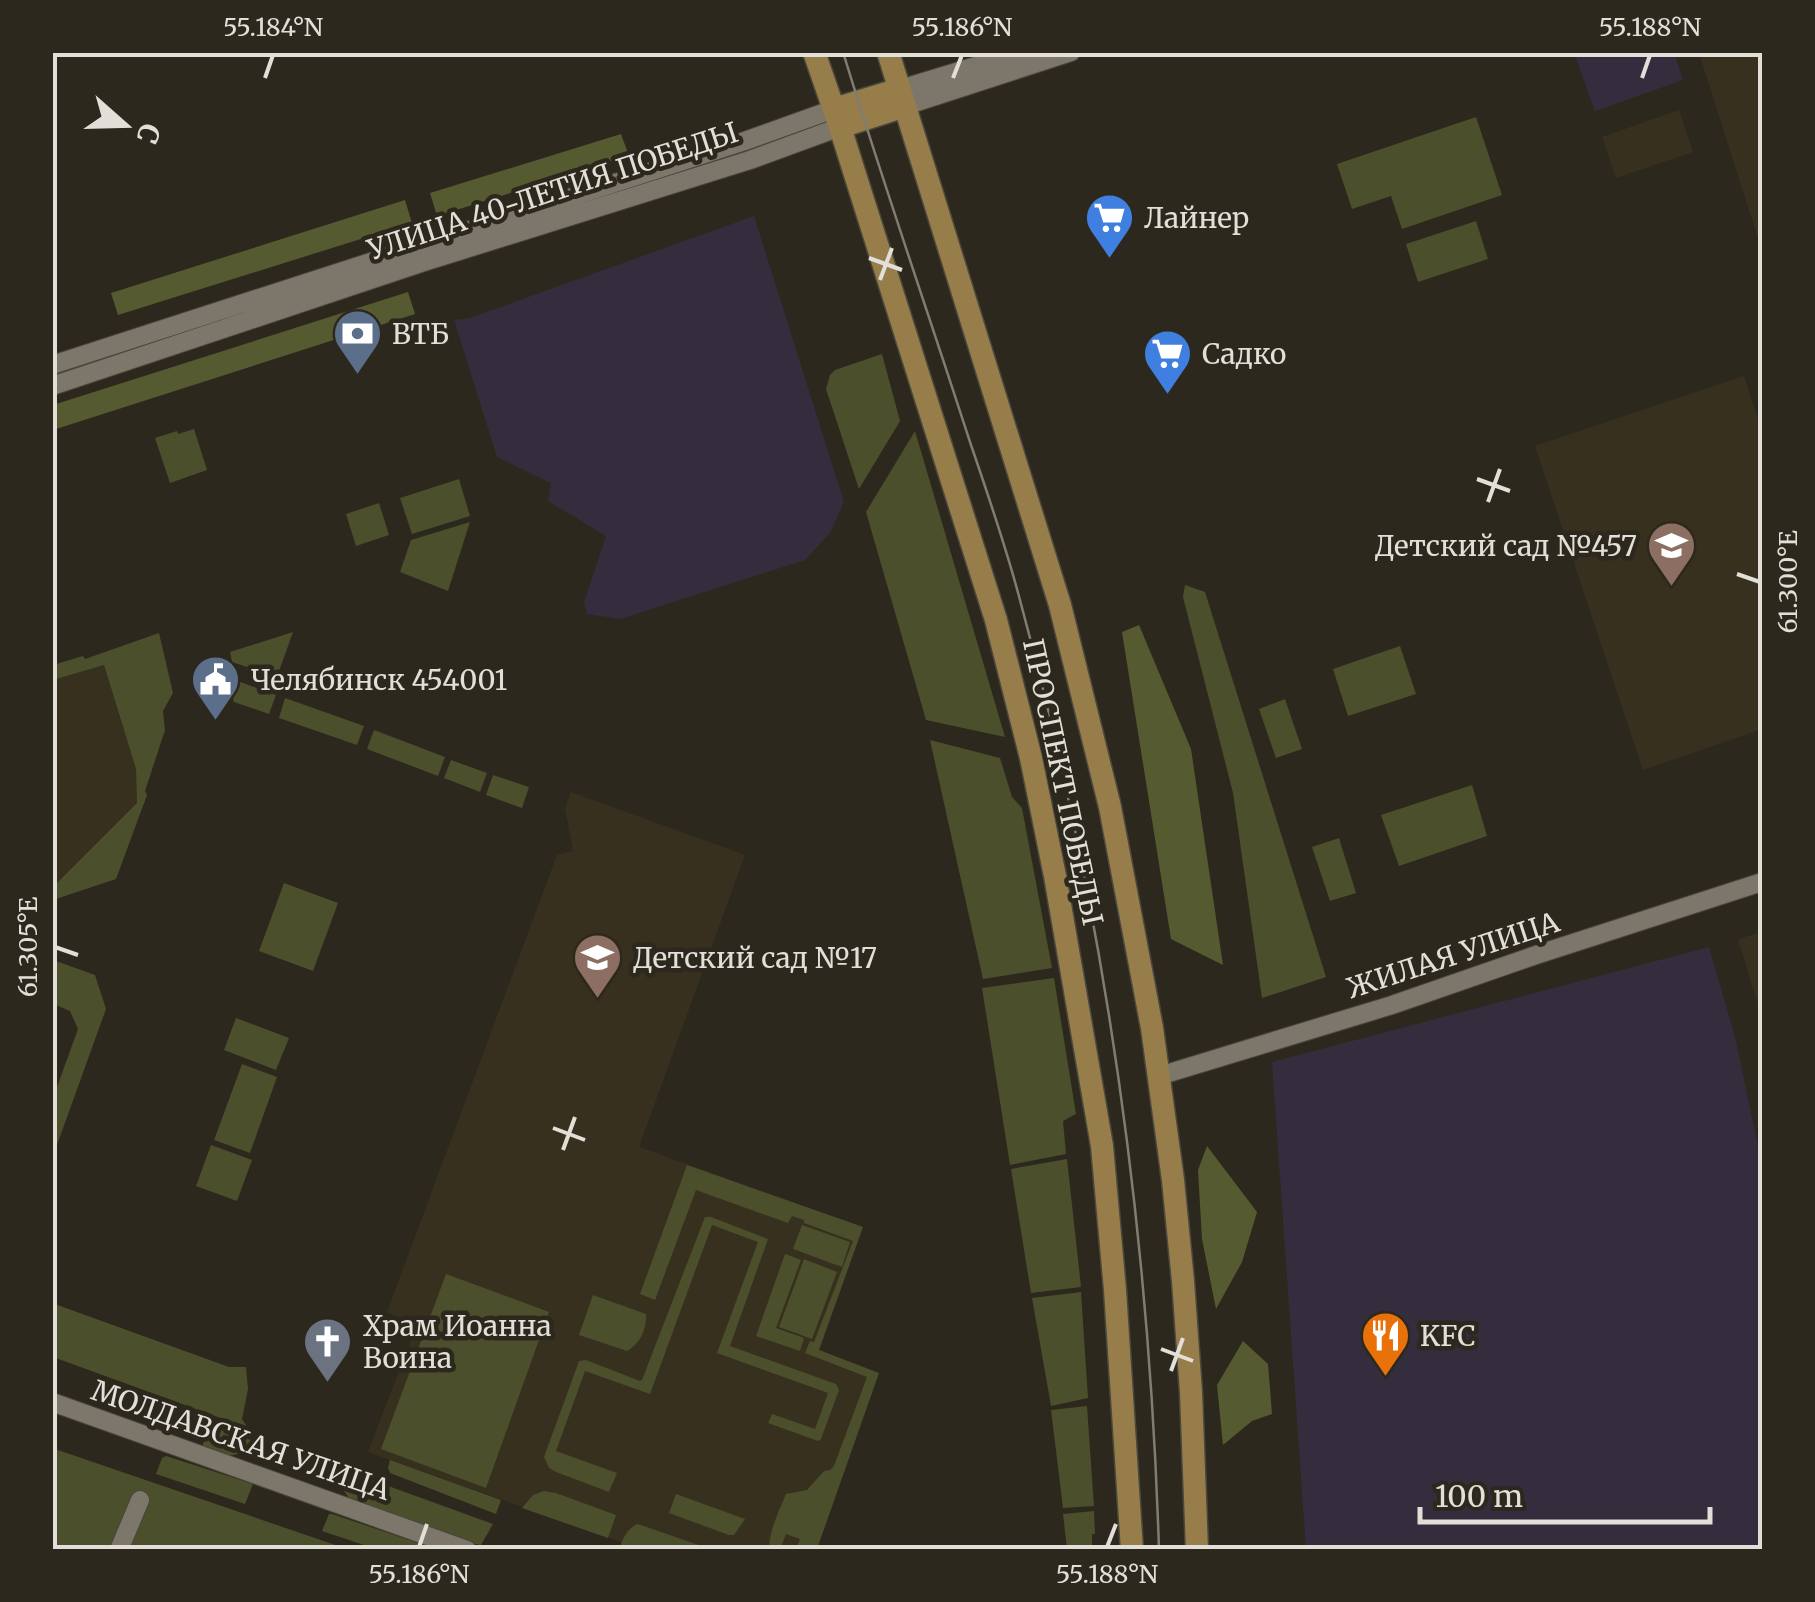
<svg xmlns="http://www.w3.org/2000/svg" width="1815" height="1602" font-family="Merriweather,serif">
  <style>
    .commercial { fill: #342d3d }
    .built { fill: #38301f }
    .green { fill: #4b4f2b }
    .forest { fill: #565a31 }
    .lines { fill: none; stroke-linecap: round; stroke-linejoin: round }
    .minor-casing { stroke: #4a473d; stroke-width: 20 }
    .major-casing { stroke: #4a473d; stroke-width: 25 }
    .minor { stroke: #7d776b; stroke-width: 18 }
    .major { stroke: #977d4a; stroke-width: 22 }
    .tram { stroke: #817d74; stroke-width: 2.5 }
    .ticks { fill: none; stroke: #e2dfd8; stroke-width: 4 }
    .labels { text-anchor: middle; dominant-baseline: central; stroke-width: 9; stroke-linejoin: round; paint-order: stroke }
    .street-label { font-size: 28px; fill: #e2dfd8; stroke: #2d281d }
    .poi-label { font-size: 28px; fill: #e2dfd8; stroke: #2d281d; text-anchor: start }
    .neatline { fill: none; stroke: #e2dfd8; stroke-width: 4 }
    .ticks-label { font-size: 25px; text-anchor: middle; fill: #e2dfd8 }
  </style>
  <rect width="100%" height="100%" fill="#2d281d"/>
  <path class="commercial" d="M1574 53H1674L1683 80 1595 111Z
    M754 216 844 502 830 533 805 560 620 619 587 614 584 602 606 536 548 501 551 483 497 457 454 320 470 318Z
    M1709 947 1735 1037 1762 1165V1549H1306L1272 1062Z"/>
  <path class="built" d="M1699 53H1762V251L1740 182Z
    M1679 110 1693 152 1616 178 1602 137Z
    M1744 376 1762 432V729L1643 770 1535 446Z
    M104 665 136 769 137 803 53 887V680Z
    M571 792 745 855 639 1147 863 1227 819 1350 879 1373 817 1549H641L368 1452 416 1327 387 1312 557 855 573 851 565 808Z
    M1762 932V1018L1738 939Z"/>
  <path class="green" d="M1476 117 1502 195 1402 229 1391 196 1352 209 1337 164Z
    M1476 221 1488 259 1418 282 1406 244Z
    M882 354 900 421 859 489 826 389 830 375 835 370Z
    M194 429 207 470 170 483 155 438 177 431 178 434Z
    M915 431 1005 737 926 720 866 512Z
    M459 479 470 516 412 534 400 498Z
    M379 503 389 535 356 546 346 514Z
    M470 522 448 591 400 572 411 540Z
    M1185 585 1205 592 1326 977 1262 998 1233 793 1183 597Z
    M293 632 277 677 232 662 230 652Z
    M159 633 173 693 163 711 165 730 145 791 147 795 116 879 53 900V887L137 803 136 769 104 665 53 680V665L83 656 85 659Z
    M1400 646 1416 694 1348 716 1333 669Z
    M205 669 276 695 269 714 234 702 230 689 201 679Z
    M285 698 364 726 357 745 279 718Z
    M1285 699 1302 749 1276 758 1259 709Z
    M374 730 445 757 438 776 367 749Z
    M930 740 1000 758 1012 797 1022 808 1052 968 983 979Z
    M451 760 487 773 480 792 444 778Z
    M493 775 529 787 522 808 486 795Z
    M1472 785 1487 836 1399 866 1381 815Z
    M1339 838 1356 893 1330 901 1312 847Z
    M284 883 338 903 313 971 259 951Z
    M53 960 95 975 106 1009 53 1156V1098L78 1029 70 1011 53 1004Z
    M1054 978 1076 1114 1063 1121 1066 1154 1010 1165 982 988Z
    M236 1018 289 1038 276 1070 224 1050Z
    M242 1064 277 1077 250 1153 214 1140Z
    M211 1145 252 1160 237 1201 196 1186Z
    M1067 1159 1081 1287 1031 1293 1011 1169Z
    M687 1165 863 1227 819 1350 879 1373 817 1549H796L800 1539 786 1534 781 1547 788 1549H769C769 1531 779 1511 786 1494L807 1490 824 1471 830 1470 834 1466 867 1377 805 1353 810 1341 814 1342 853 1241 804 1223V1220L792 1216 788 1223 696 1190 655 1300 640 1294Z
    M705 1217H711L768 1239 730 1346 836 1384 839 1390 821 1439 818 1441 768 1423 772 1414 815 1429 828 1393 717 1353 758 1242 712 1225 650 1394 585 1371 556 1451 617 1473 609 1492 556 1472 549 1468 544 1457 579 1361 586 1360 640 1381 642 1380Z
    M802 1225 850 1242 842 1267 793 1249Z
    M785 1254 801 1260 776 1328 804 1338 800 1351 756 1336Z
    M804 1259 837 1272 812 1339 779 1327Z
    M446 1274 549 1312 486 1488 381 1449Z
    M1081 1292 1088 1398 1051 1406 1032 1298Z
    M593 1295 646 1314C647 1329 640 1344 627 1351L579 1335Z
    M52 1303 229 1367H246L248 1389 242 1419 248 1428 53 1357Z
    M1087 1406 1094 1506 1063 1508 1051 1410Z
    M209 1426 251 1440C238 1464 222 1454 202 1447Z
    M52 1448 347 1549H53Z
    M166 1456 253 1484 245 1504 156 1474 162 1458Z
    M390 1460 501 1500 496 1514 390 1473 388 1468Z
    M347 1471 493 1524 481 1545 475 1544 349 1498 344 1491Z
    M544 1491 556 1493 616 1515 608 1538 522 1508 533 1495Z
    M676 1494 745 1519 734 1535H729L669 1513Z
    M1094 1511 1095 1534H1092V1549H1067L1063 1514Z
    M329 1514H332L436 1549H376L322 1531Z
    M638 1524 710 1549H619C622 1540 628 1527 638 1524Z"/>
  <path class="forest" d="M621 134 629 156 437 216 430 193Z
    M405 200 412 223 118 315 111 293Z
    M408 292 415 314 53 430V405Z
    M1139 625 1191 749 1223 965 1171 939 1122 632Z
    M1207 1146 1257 1212 1242 1262 1216 1309 1202 1239 1198 1170Z
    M1243 1341 1268 1364 1272 1414 1252 1421 1223 1445 1217 1385Z"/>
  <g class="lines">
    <defs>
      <path id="minor" d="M900 89 1022 52
        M905 106 1071 52
        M52 365 742 142 834 109
        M52 386 424 262 750 160 840 127
        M1159 1076 1392 1005 1536 955 1762 882
        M52 1402 467 1550
        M119 1550 140 1500"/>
      <path id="major" d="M814 52 840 127 996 620 1031 758 1055 876 1102 1146 1115 1290 1132 1550
        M888 52 1060 605 1110 807 1152 1028 1173 1180 1183 1281 1191 1392 1197 1550
        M834 109 900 89
        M840 127 905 106"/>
    </defs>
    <use href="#minor" class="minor-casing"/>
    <use href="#major" class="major-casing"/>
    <use href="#minor" class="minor"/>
    <use href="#major" class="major"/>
    <path class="tram" d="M843 52C883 183 928 312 970 442 988 495 1007 549 1021 604 1105 914 1149 1228 1159 1550"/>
  </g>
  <path class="ticks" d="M265 78 273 55M953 78 962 55M1642 78 1650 55M869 258 902 270M880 280 892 248M1477 479 1510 491M1488 502 1500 469M1737 574 1760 582M55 947 78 955M553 1128 585 1140M563 1150 575 1117M1161 1349 1193 1361M1171 1371 1183 1338M419 1547 427 1524M1107 1547 1116 1524"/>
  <defs>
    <symbol id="supermarket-pin" viewBox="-11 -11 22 30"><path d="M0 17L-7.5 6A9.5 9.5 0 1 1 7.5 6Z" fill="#3f7fe0" stroke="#2d281d"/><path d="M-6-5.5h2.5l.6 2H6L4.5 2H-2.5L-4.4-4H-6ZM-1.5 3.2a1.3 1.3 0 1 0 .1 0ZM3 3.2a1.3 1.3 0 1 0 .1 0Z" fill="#fff"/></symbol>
    <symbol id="bank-pin" viewBox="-11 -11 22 30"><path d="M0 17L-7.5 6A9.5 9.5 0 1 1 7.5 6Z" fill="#5c6f8a" stroke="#2d281d"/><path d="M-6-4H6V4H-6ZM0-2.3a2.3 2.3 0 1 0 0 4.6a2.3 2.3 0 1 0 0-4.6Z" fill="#fff"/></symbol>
    <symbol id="school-pin" viewBox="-11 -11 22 30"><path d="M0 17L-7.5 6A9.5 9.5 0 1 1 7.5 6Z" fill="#8d6e63" stroke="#2d281d"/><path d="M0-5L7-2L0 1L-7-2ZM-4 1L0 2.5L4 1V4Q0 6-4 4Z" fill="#fff"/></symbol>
    <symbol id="civic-pin" viewBox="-11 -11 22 30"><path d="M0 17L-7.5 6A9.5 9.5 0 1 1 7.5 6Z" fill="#5c6f8a" stroke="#2d281d"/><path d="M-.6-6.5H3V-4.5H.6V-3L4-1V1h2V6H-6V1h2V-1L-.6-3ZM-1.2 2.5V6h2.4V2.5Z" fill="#fff"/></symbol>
    <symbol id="restaurant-pin" viewBox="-11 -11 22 30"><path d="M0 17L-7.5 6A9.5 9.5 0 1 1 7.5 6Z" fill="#e8710a" stroke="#2d281d"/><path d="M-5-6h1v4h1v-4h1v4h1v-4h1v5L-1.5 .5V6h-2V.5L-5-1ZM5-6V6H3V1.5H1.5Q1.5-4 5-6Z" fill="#fff"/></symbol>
    <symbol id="church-pin" viewBox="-11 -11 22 30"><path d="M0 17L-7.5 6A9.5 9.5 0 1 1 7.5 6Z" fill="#6b7280" stroke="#2d281d"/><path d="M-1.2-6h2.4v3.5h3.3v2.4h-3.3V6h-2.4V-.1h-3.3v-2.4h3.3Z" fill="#fff"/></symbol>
  </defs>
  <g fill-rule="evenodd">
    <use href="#supermarket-pin" x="1082" y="190" width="55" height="75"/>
    <use href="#bank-pin" x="330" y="306" width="55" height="75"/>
    <use href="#supermarket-pin" x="1140" y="326" width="55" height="75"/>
    <use href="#school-pin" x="1644" y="518" width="55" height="75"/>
    <use href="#civic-pin" x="188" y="652" width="55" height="75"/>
    <use href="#school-pin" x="570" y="930" width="55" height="75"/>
    <use href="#restaurant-pin" x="1358" y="1308" width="55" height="75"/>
    <use href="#church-pin" x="300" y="1314" width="55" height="75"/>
  </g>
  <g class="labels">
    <g class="street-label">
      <text transform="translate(553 191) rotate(-18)">УЛИЦА 40-ЛЕТИЯ ПОБЕДЫ</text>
      <text transform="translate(1063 782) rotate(78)">ПРОСПЕКТ ПОБЕДЫ</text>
      <text transform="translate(1453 955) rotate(-18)">ЖИЛАЯ УЛИЦА</text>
      <text transform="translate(241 1440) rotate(19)">МОЛДАВСКАЯ УЛИЦА</text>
    </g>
    <g class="poi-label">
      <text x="1144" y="218">Лайнер</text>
      <text x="392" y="334">ВТБ</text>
      <text x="1202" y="354">Садко</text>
      <text x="1637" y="546" text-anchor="end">Детский сад №457</text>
      <text x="251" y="680">Челябинск 454001</text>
      <text x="633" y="958">Детский сад №17</text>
      <text x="363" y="1326">Храм Иоанна<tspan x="363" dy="32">Воина</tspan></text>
      <text x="1420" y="1336">KFC</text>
    </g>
  </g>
  <rect width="1815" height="1602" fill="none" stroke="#2d281d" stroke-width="110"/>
  <g transform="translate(125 125) rotate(110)" stroke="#2d281d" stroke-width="8" paint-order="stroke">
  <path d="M0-8L18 38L0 25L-18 38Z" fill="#e2dfd8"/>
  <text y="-15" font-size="28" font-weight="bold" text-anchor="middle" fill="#e2dfd8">С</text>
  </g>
  <path d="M1420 1507v15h290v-15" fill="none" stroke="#e2dfd8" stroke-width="5"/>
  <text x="1435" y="1507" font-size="30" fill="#e2dfd8" stroke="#2d281d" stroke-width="8" paint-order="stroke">100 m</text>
  <rect x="55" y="55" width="1705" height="1492" class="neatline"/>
  <g class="ticks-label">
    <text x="273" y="36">55.184°N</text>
    <text x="962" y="36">55.186°N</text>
    <text x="1650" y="36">55.188°N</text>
    <text transform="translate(1788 582) rotate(-90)" y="9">61.300°E</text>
    <text transform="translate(28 947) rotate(-90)" y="9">61.305°E</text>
    <text x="419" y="1583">55.186°N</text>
    <text x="1107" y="1583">55.188°N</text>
  </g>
</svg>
